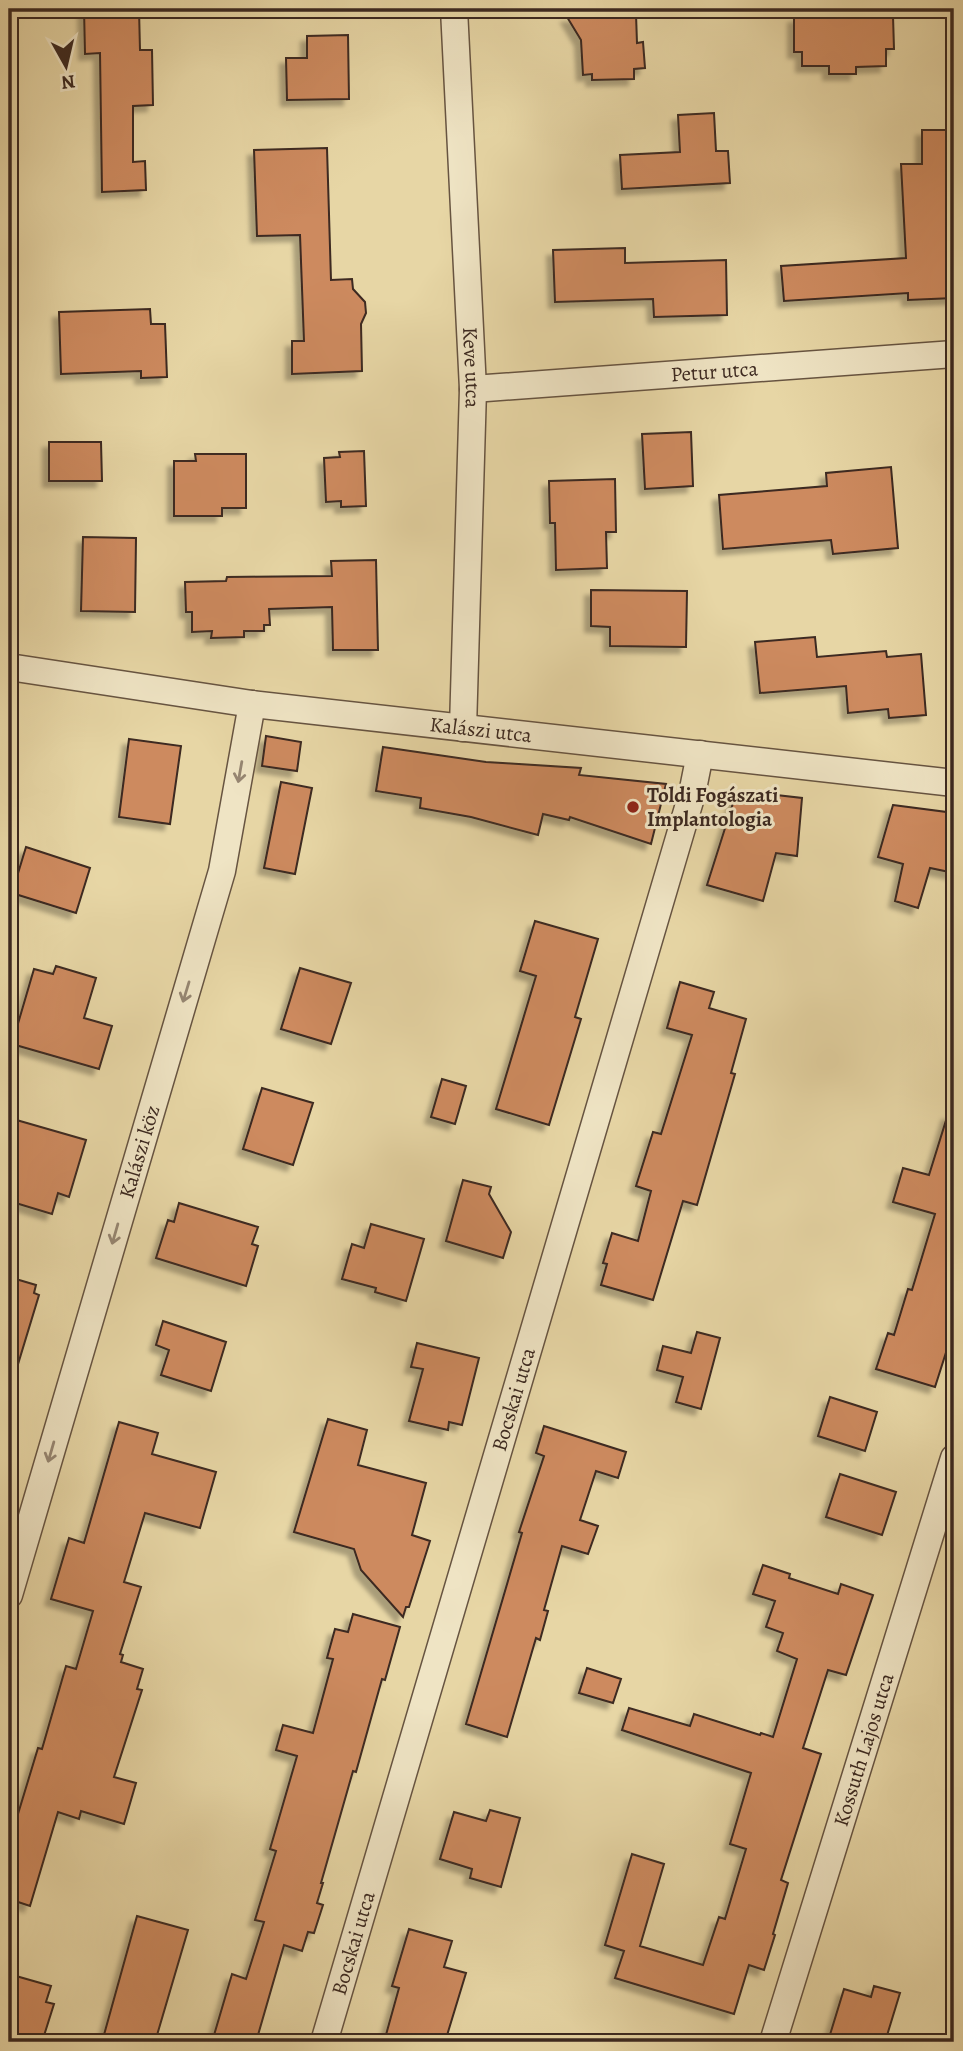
<svg xmlns="http://www.w3.org/2000/svg" width="963" height="2051" font-family="Alegreya,serif">
  <style>
    .building { fill: #cd8a5e; stroke: #3c2920; stroke-width: 2; filter: url(#shadow) }
    .lines { fill: none; stroke-linecap: round; stroke-linejoin: round }
    .minor-casing { stroke: #675441; stroke-width: 29 }
    .minor { stroke: #efe4c4; stroke-width: 26 }
    .oneway { stroke: #968672 }
    .poi-dot { fill: #8f2418; stroke: #efe4c4; stroke-width: 2.5 }
    .labels { text-anchor: middle; dominant-baseline: central; stroke-width: 6; stroke-linejoin: round; paint-order: stroke }
    .street-label { font-size: 21px; fill: #3c2920; stroke: #efe4c4 }
    .poi-label { font-size: 21px; font-weight: bold; fill: #3c2920; stroke: #efe4c4; text-anchor: start }
  </style>
  <defs>
    <filter id="shadow"><feDropShadow dx="-6" dy="6" stdDeviation="2" flood-color="#0004"/></filter>
  </defs>
  <rect width="100%" height="100%" fill="#e7d6a5"/>
  <filter id="stains"><feTurbulence type="fractalNoise" baseFrequency=".00286" numOctaves="4"/><feColorMatrix values="0 0 0 0 .2 0 0 0 0 .09 0 0 0 0 .02 0 0 0 .5 -.17"/></filter>
  <radialGradient id="worn" r=".72"><stop offset=".6" stop-color="#630" stop-opacity="0"/><stop offset="1" stop-color="#630" stop-opacity=".3"/></radialGradient>
  <path class="building" d="M84 9H139L140 50H152L153 105 133 106V162L145 161 146 190 102 192 100 53 85 54Z
    M802 9H885V17L893 16 894 49H886V66L856 67V74H829V66H802V52H794V17H802Z
    M636 14 637 43 643 42 645 68 634 69V79L592 80V74L583 75 581 40 567 17Z
    M348 35 349 99 287 100 286 58H307V36Z
    M714 113 716 151H728L730 183 622 189 620 155 680 152 678 115Z
    M922 130H954V298L908 300V293L784 301 781 266 906 258 901 164H922Z
    M327 148 331 280 352 279 353 289 365 302 366 313 361 324 362 371 292 374V341H304L300 235 257 236 254 150Z
    M625 248V263L726 260 727 315 654 317 653 299 555 302 553 250Z
    M150 309 151 324H165L167 377 141 378V371L61 374 59 312Z
    M691 432 693 486 645 489 642 434Z
    M49 442H101L102 481H49Z
    M364 451 366 506 341 507V501L326 502 324 458 340 457 339 452Z
    M195 454H246V508H222V516H174V461H196Z
    M891 467 898 548 833 554 831 540 723 549 719 495 827 486 826 473Z
    M615 479 616 532H606L607 568 556 570 555 523H550L549 481Z
    M83 537 136 538 135 612 81 611Z
    M376 560 378 650H333L332 607 269 609 270 625H264V631H244V637L211 638 212 631 192 632V612H186L185 582 226 581 227 577 332 576 331 561Z
    M591 590 687 591 686 647 610 646V627L591 626Z
    M815 637 817 657 886 651 887 657 921 654 926 715 889 718 888 709 848 713 846 686 760 693 755 642Z
    M266 736 301 742 297 771 262 766Z
    M129 739 181 746 170 824 119 817Z
    M383 747 486 762 581 768 579 775 666 784 651 844 570 817 569 820 543 814 538 835 471 817 420 808 421 798 376 791Z
    M281 782 312 788 295 874 264 868Z
    M749 792 802 798 797 856 776 853 763 901 707 885 734 800 742 793Z
    M893 805 954 813V873L930 868 918 908 895 901 903 864 878 857Z
    M26 847 90 868 76 913 12 893Z
    M535 921 598 939 575 1017 581 1019 549 1125 496 1109 536 976 520 971Z
    M56 966 96 978 84 1018 112 1026 99 1069 12 1044 34 969 53 974Z
    M300 968 351 983 331 1044 281 1029Z
    M680 982 714 992 709 1008 746 1019 731 1073 735 1074 697 1205 683 1201 653 1300 601 1285 607 1264 603 1263 612 1233 638 1241 651 1191 636 1186 653 1132 661 1134 692 1035 667 1028Z
    M442 1079 466 1086 455 1124 431 1117Z
    M262 1088 313 1103 293 1165 243 1149Z
    M948 1114 954 1115V1342L950 1340 935 1387 876 1369 888 1333 894 1335 908 1289 912 1290 935 1214 893 1202 903 1168 929 1175Z
    M13 1119 86 1140 69 1197 58 1193 52 1214 9 1201V1135Z
    M463 1180 491 1187 489 1194 511 1232 503 1258 446 1241Z
    M179 1203 258 1227 252 1244 258 1246 246 1286 156 1258 168 1220 174 1222Z
    M371 1224 424 1239 406 1301 375 1292 376 1288 342 1279 352 1244 364 1248Z
    M9 1277 36 1285 34 1293 39 1295 15 1374 9 1373Z
    M163 1321 226 1342 211 1391 161 1375 169 1350 156 1345Z
    M697 1332 720 1338 701 1409 676 1402 683 1377 657 1370 663 1346 691 1353Z
    M417 1343 479 1358 462 1425 449 1422 448 1430 409 1421 423 1369 411 1367Z
    M830 1397 877 1412 865 1451 818 1436Z
    M328 1419 367 1430 358 1465 426 1483 412 1535 430 1541 409 1607H406L403 1617 361 1570 354 1549 294 1532Z
    M119 1422 158 1433 152 1454 216 1472 200 1528 145 1513 124 1582 141 1587 120 1654 123 1655 121 1662 143 1669 137 1689 142 1690 114 1777 136 1783 124 1824 81 1811 79 1819 58 1812 30 1906 9 1899V1826L14 1827 38 1748 42 1749 66 1666 76 1669 93 1611 51 1599 69 1538 84 1543Z
    M544 1426 626 1452 618 1478 596 1471 580 1520 598 1526 588 1554 562 1546 544 1610 548 1611 540 1640 536 1638 507 1737 466 1724 522 1533 519 1532 544 1456 536 1453Z
    M840 1474 896 1492 882 1535 826 1517Z
    M763 1565 790 1574 789 1578 838 1594 841 1584 873 1595 846 1675 828 1670 803 1748 821 1754 781 1880 788 1883 773 1934 775 1935 764 1970 749 1965 734 2014 615 1978 624 1951 605 1945 632 1854 664 1864 640 1946 703 1965 719 1917 725 1919 746 1849 730 1844 751 1773 622 1730 629 1708 690 1726 694 1714 760 1735 761 1733 773 1737 797 1659 777 1651 783 1633 766 1627 775 1601 753 1594Z
    M353 1614 400 1627 385 1680 382 1679 356 1772 353 1771 321 1883H323L317 1903 323 1905 314 1933 308 1932 302 1951 284 1945 256 2042H212L232 1974 246 1979 264 1922 255 1920 276 1851 270 1849 297 1756 276 1750 283 1725 313 1733 333 1659 327 1658 335 1629 348 1632Z
    M587 1668 621 1679 613 1703 579 1693Z
    M490 1810 520 1818 501 1887 470 1878 472 1869 440 1859 454 1812 486 1821Z
    M137 1916 188 1930 155 2042H102Z
    M409 1929 452 1941 444 1967 466 1973 445 2042H384L399 1988 392 1986Z
    M9 1974 51 1986 46 2002 54 2004 42 2042H9Z
    M874 1986 900 1993 885 2042H842L829 2038 844 1989 871 1997Z"/>
  <g class="lines">
    <defs>
      <g id="minor">
        <path id="s1" d="M454 9 473 389 463 728"/>
        <path id="s2" d="M473 389 954 354"/>
        <path id="s3" d="M9 667 252 704 954 783"/>
        <path id="s4" d="M9 1595 222 871 252 704"/>
        <path id="s5" d="M324 2042 692 794 700 754"/>
        <path id="s6" d="M773 2042 954 1458"/>
      </g>
    </defs>
    <use href="#minor" class="minor-casing"/>
    <use href="#minor" class="minor"/>
  </g>
  <defs><path id="oneway-shaft" d="M-6 0H5M1.5-3L5.5 0L1.5 3" fill="none" stroke-width="1.6" stroke-linecap="round" stroke-linejoin="round" transform="scale(1.75)"/></defs>
  <g class="oneway">
    <use href="#oneway-shaft" transform="translate(240 772) rotate(100)"/>
    <use href="#oneway-shaft" transform="translate(186 992) rotate(107)"/>
    <use href="#oneway-shaft" transform="translate(115 1234) rotate(106)"/>
    <use href="#oneway-shaft" transform="translate(51 1452) rotate(106)"/>
  </g>
  <circle class="poi-dot" cx="633" cy="807" r="7"/>
  <g class="labels">
    <g class="street-label">
      <text stroke="none"><textPath href="#s1" startOffset="359">Keve utca</textPath></text>
      <text stroke="none"><textPath href="#s2" startOffset="242">Petur utca</textPath></text>
      <text stroke="none"><textPath href="#s3" startOffset="476">Kalászi utca</textPath></text>
      <text stroke="none"><textPath href="#s4" startOffset="462">Kalászi köz</textPath></text>
      <text stroke="none"><textPath href="#s5" startOffset="670">Bocskai utca</textPath></text>
      <text stroke="none"><textPath href="#s6" startOffset="306">Kossuth Lajos utca</textPath></text>
      <text stroke="none"><textPath href="#s5" startOffset="103">Bocskai utca</textPath></text>
    </g>
    <g class="poi-label">
      <text x="647" y="795">Toldi Fogászati<tspan x="647" dy="24">Implantologia</tspan></text>
    </g>
  </g>
  <rect width="963" height="2051" fill="none" stroke="#e7d6a5" stroke-width="35"/>
  <rect x="10" y="10" width="942" height="2030" fill="none" stroke="#3c2920" stroke-width="3.5"/>
  <rect x="18" y="18" width="928" height="2016" fill="none" stroke="#3c2920" stroke-width="2"/>
  <g transform="translate(66 66) rotate(172)" stroke="#efe4c4" stroke-width="5" paint-order="stroke">
  <path d="M0-5L12 26L0 18L-12 26Z" fill="#3c2920"/>
  <text y="-10" font-size="19" font-weight="bold" text-anchor="middle" fill="#3c2920">N</text>
  </g>
  <rect width="100%" height="100%" filter="url(#stains)"/>
  <rect width="100%" height="100%" fill="url(#worn)"/>
</svg>
